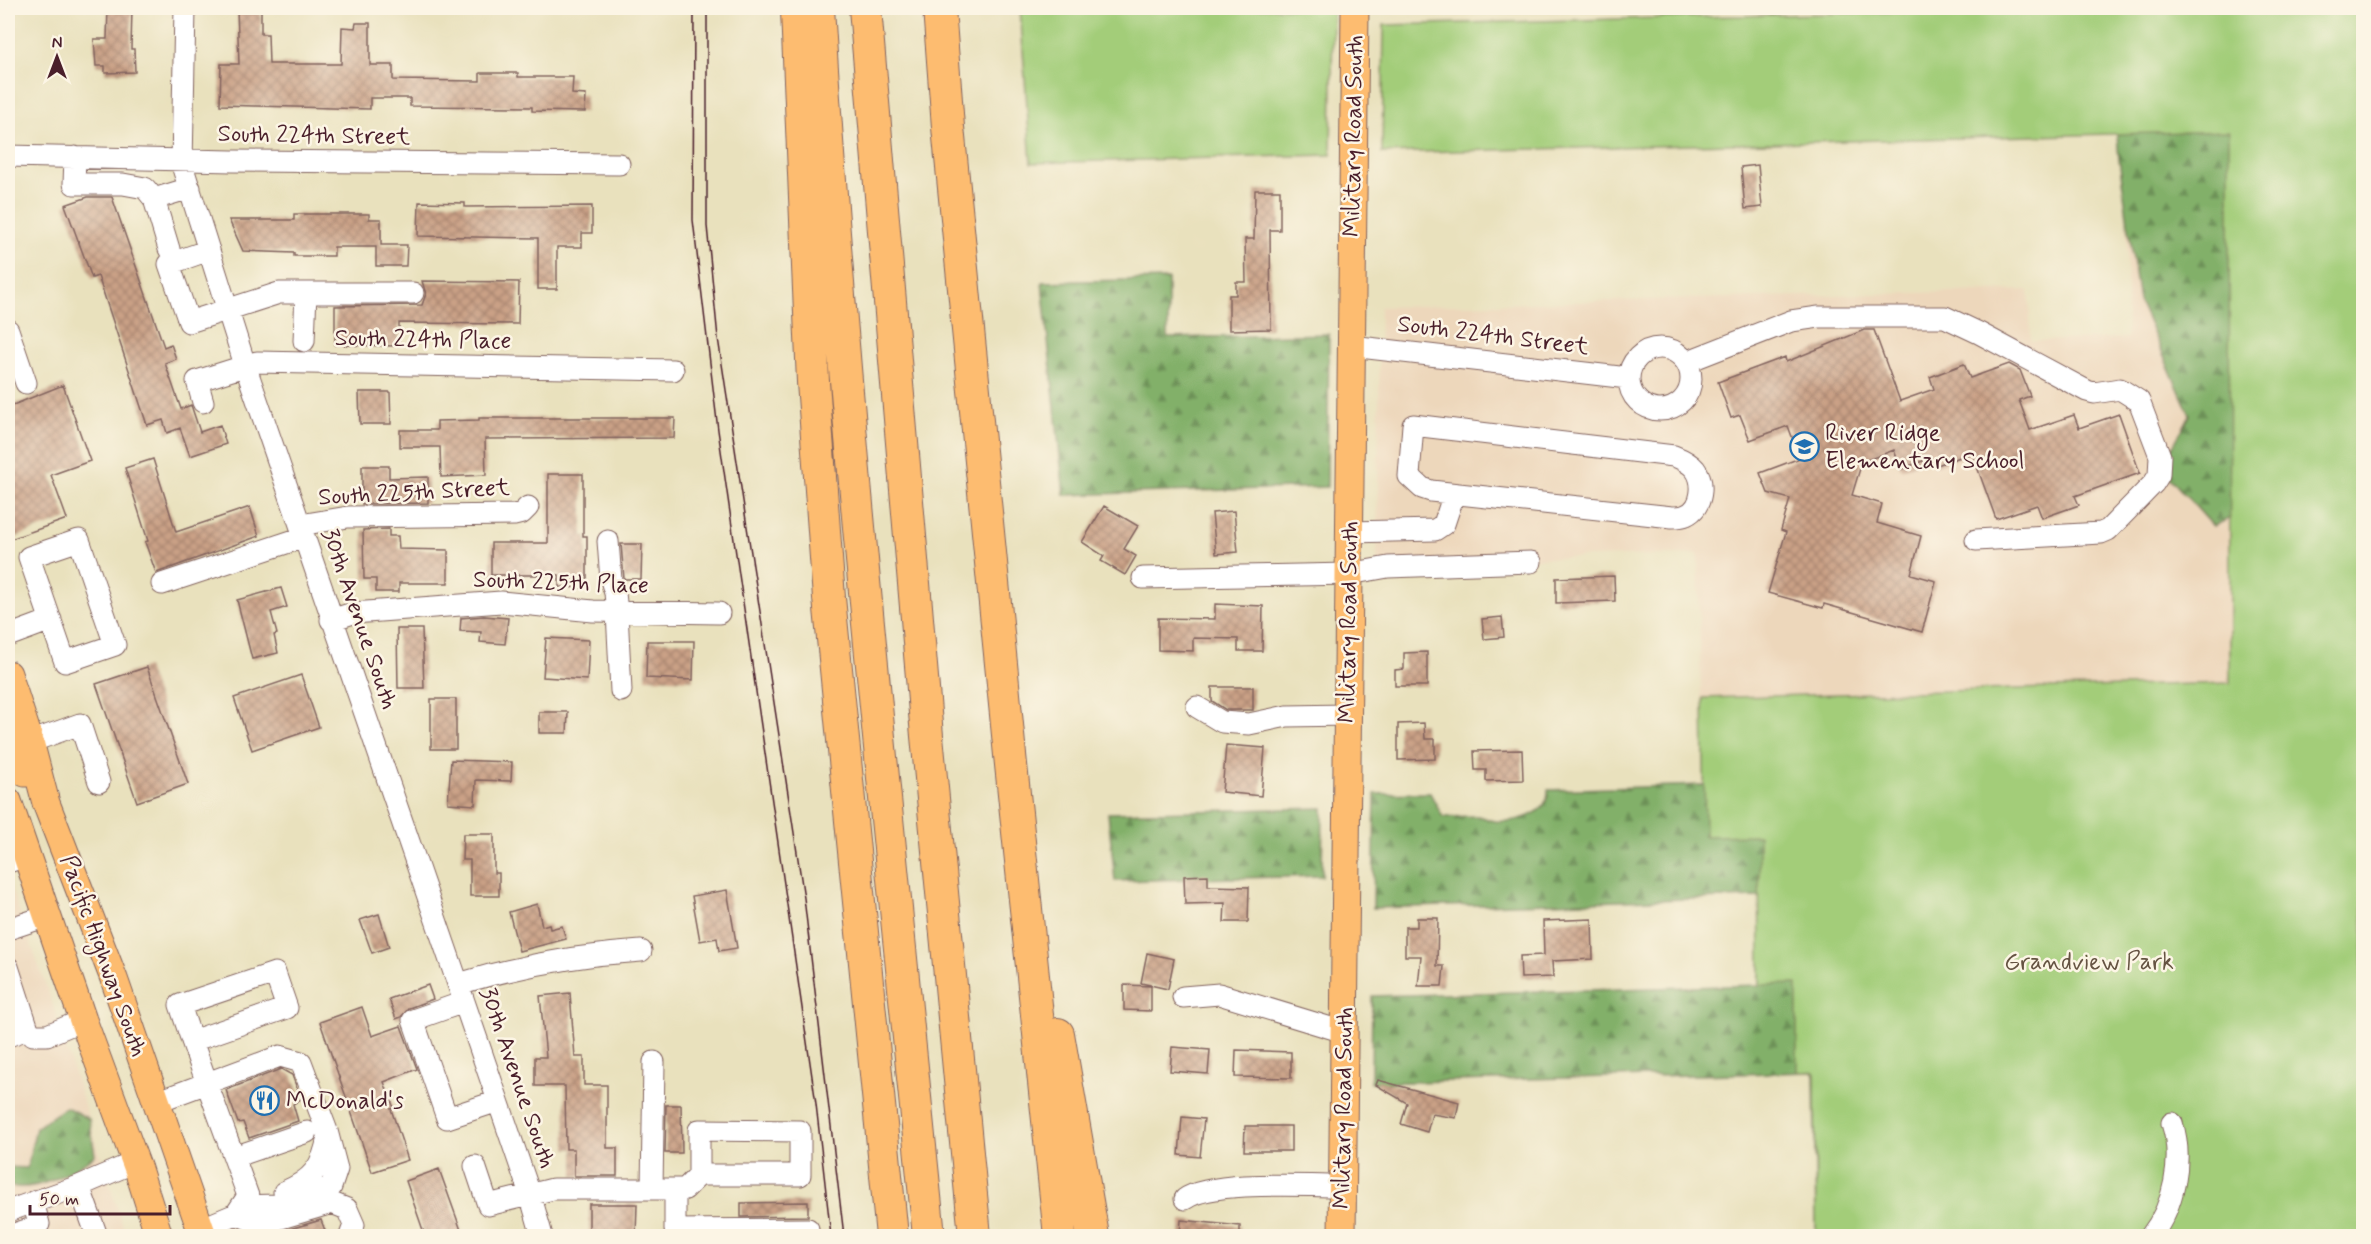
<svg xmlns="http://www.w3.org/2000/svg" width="2371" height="1244" font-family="Mynerve,sans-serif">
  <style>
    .built { fill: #edd7bb }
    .forest { fill: url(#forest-firs); stroke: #66684a; stroke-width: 1.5 }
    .park { fill: #a3cd79; stroke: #767652; stroke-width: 1.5 }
    .building { fill: url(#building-cross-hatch) }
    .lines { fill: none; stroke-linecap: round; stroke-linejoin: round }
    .minor-casing { stroke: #82635e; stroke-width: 23 }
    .major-casing { stroke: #82635e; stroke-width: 29 }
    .highway-casing { stroke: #82635e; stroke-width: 34 }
    .minor { stroke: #fff; stroke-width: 21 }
    .major { stroke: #fdbc70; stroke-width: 27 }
    .highway { stroke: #fdbc70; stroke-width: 32 }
    .tram { stroke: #4a1f2b; stroke-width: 1.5 }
    .labels { text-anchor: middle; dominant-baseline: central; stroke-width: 5; stroke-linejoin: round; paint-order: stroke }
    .street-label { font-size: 24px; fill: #4a1f2b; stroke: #fcf5e5 }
    .poi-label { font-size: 24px; fill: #4a1f2b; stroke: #fcf5e5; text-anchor: start }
    .park-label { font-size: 24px; fill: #655342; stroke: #fcf5e5 }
  </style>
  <defs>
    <pattern id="forest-firs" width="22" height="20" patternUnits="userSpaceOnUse" patternTransform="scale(1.5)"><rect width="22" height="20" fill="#82b069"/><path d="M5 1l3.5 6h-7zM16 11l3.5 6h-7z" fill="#6c8f57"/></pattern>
    <pattern id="building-cross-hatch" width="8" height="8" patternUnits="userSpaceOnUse" patternTransform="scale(1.5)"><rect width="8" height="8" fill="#caa186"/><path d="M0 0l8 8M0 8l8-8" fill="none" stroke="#a6836e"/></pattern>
  </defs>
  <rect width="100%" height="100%" fill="#fcf5e5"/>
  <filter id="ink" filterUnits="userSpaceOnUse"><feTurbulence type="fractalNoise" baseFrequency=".0167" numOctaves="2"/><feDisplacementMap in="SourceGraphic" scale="12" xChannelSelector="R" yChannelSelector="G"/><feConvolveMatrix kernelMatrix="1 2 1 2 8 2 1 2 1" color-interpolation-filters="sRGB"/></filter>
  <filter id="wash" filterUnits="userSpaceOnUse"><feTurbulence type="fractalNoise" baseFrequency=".008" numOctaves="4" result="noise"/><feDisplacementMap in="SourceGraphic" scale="24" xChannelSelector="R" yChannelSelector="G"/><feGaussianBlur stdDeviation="1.35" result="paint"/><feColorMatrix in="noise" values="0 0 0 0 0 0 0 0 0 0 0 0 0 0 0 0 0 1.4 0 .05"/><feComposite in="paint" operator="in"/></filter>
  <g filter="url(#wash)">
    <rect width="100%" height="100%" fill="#e9e1bd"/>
    <path class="built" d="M2229 131 2230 684 1701 698 1698 554 1377 563 1380 307 2029 290 2031 341 2127 338V133Z
      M8 880 50 997 126 1236H8Z"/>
    <path class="forest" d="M2363 8 2335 471 2213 526 2161 468 2190 415 2139 301 2119 159 2108 23Z
      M1168 279V338L1329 334 1327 487 1064 495 1042 282Z
      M1704 785 1890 816 1816 1236 1814 1072 1371 1083 1372 996 1760 985V897L1373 908 1375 794 1430 793 1443 817C1454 817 1465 816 1476 816 1483 816 1488 820 1494 821 1516 823 1549 815 1548 790Z
      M1323 808 1322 876 1115 881 1108 813Z
      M66 1107 89 1119 95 1155C70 1173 39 1192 8 1186V1167L27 1168 36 1128Z"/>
    <path class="park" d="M1020 8H1333L1331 155 1031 163Z
      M2052 8H2363V1236H1816L1815 1072H1797V984L1760 985 1759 835 1705 836 1703 698 2230 683 2229 131 1382 153 1384 25Z"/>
    <g id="blocks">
      <path class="building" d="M108 8H132L131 49H134L135 72 105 73V66H96L94 39H107Z
        M237 8H261V34H268L269 64H341L342 27 355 28 356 23H370V65H393V80L480 81V73H518V77H573L572 94 586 95 585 112 532 111V107L410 106V98H370V109L220 105 221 64H239Z
        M1758 165 1762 207 1745 209 1741 167Z
        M1255 190H1280V230H1270L1271 329 1229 330V295H1236V282H1246L1245 239H1254Z
        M88 197H112L164 347 171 344 176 359 165 363 181 409 191 405 200 432 220 425 226 444 190 456 180 428 167 433 163 420 147 425 98 276 92 278 65 205Z
        M419 202 465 203V207L592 206V233H582V247H557V289H538V238L418 236Z
        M294 214H369V219H381V245H407L406 266H376V247H334V256H294V253L243 251 229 220H294Z
        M422 281 519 282 518 324 399 323V346L335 345V306L422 305 426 294Z
        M1864 330H1874L1900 401 1934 389 1930 377 1964 364 1970 378 2009 364 2020 370 2030 396 2019 400 2030 430 2074 415 2079 428 2119 414 2140 473 2075 496 2079 505 2042 518 2037 505 1996 519 1972 453 1934 466 1931 458 1901 469 1894 450 1862 462 1852 495 1882 504 1877 523 1921 536 1911 574 1936 581 1922 632 1824 604 1823 608 1768 593 1786 532 1781 530 1790 499 1768 493 1760 473 1800 458 1788 426 1750 440 1740 415 1731 418 1718 382 1785 357 1786 362Z
        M63 385 90 461 51 475 67 519 8 540V407Z
        M359 392H390L391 424H360Z
        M479 418H675L674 438 485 439 486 475 441 477 440 447H400V430H437V421L479 420Z
        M153 459 176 532 250 507 259 536 156 573 145 542 148 541 125 468Z
        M362 466H389V478L428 477V503L362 504Z
        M548 474H583V536H587V588L559 587V575H491V543H548Z
        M1104 506 1138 526 1124 549 1136 556 1125 575 1101 561 1104 556 1082 542Z
        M1234 511 1238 552 1216 554 1212 513Z
        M389 529V536H398L399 549 448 550V583H399V592H376V579H364L363 530Z
        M621 544H642L641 579H624Z
        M1614 576 1615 601 1556 603V578Z
        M281 588 287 607 271 612 277 634 274 635 278 653 252 659 237 600Z
        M1215 604 1263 606 1262 651H1238V639L1193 638V651L1158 650V618L1215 619Z
        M484 616 508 618 505 644 480 642 481 632 460 631 461 618Z
        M1502 617 1504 637 1484 639 1482 619Z
        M397 629H422L424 688H398Z
        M546 638 589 640 587 680 543 677Z
        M647 641H694L693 680 646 678Z
        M1427 652V686H1395V670L1404 669V653Z
        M147 667 188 784 137 802 96 684Z
        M301 675 319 727 252 750 234 698Z
        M1212 687H1253V710H1226L1212 701Z
        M431 699H456V749H431Z
        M539 712H568L567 733H539Z
        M1424 723 1425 739H1435V759L1398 760V724Z
        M1226 745 1265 748 1261 796 1222 792Z
        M1522 750 1523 780 1486 781V770H1475L1474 751Z
        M451 760 512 762 511 781 476 780 475 805 448 803Z
        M463 834H494V873H499V896H470V860H462Z
        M1208 875V886L1249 887 1248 922H1224L1225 903 1185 904 1184 876Z
        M727 890 737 948 719 951 717 938 700 941 692 896Z
        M537 904 542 926 549 924 550 929 562 926 566 939 519 951 509 912Z
        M379 914 389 947 372 953 360 920Z
        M1417 918H1438L1437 966H1444L1442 986H1418L1421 956H1405V927H1417Z
        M1592 919 1593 959 1552 961 1553 977 1521 978 1520 956 1544 955 1543 921Z
        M1147 953 1174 959 1168 989 1141 983Z
        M428 985 433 999 409 1008 401 1017 396 1019 389 999Z
        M1124 985 1151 986V1011L1124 1010Z
        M570 993 575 1057H584V1085H607V1148H617V1176H574V1149H566L565 1086H535V1057H546L540 996Z
        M362 1007 372 1036 401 1026 417 1069 384 1082 394 1108 391 1109 408 1160 372 1172 320 1022Z
        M1172 1047 1210 1050 1208 1074 1170 1071Z
        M1236 1050 1291 1052V1078L1235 1077Z
        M281 1069 292 1075 301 1099 293 1104 298 1121 249 1138 243 1122 238 1123 226 1090Z
        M1378 1080 1459 1102 1456 1118 1432 1114 1427 1132 1401 1124 1407 1103 1376 1085Z
        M666 1105H681L682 1153H665Z
        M1182 1117 1204 1119 1200 1157 1179 1155Z
        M1245 1126H1291V1151H1244Z
        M439 1169 462 1233 452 1236H425L406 1181Z
        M808 1202V1216L741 1217V1203Z
        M589 1204H637L636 1236H589Z
        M321 1220 327 1236H266Z
        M1181 1220 1240 1226V1236H1180Z"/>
    </g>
  </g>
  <g filter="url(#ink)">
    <use href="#blocks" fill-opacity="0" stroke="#82635e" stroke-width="1.5"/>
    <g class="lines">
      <defs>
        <path id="minor" d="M185 8 182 165 245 365 458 984 530 1194 542 1236
          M8 156 232 161 619 164
          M75 157 74 184H123L145 188 154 199 169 249
          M154 199 190 188
          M209 250 169 264 189 322 279 293H413
          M8 330 26 383
          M304 341 306 293
          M1351 346 1628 378
          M1629 379a31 31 0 1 1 62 0a31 31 0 1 1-62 0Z
          M1686 362 1791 321 1819 317H1945L1979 333 2087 391 2094 393 2120 389 2139 401 2160 456 2159 475 2154 483 2108 530 2101 533 1976 540
          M203 402 197 381 257 362 673 370
          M1413 425 1674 456C1682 459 1689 462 1695 469 1705 482 1703 508 1686 515 1682 517 1676 517 1672 517L1431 491 1422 488 1409 476Z
          M300 525 348 517 514 515 522 513 528 507
          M1350 532 1435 530 1444 524 1454 494
          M79 540 115 645 65 662 29 557Z
          M608 541 611 580 615 593 617 612 621 691
          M1143 578 1349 574 1388 567 1531 562
          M162 584 304 537
          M331 620 353 613 501 602 593 611 719 613
          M8 636 51 620
          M1197 707 1222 722 1249 724 1287 716 1347 715
          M30 742 80 724 99 782
          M8 862 26 856
          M8 929 47 916
          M8 967 28 1029 33 1035H47L83 1020
          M458 984C518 966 578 955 641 951
          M1183 997 1219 994 1344 1032
          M464 1002 413 1020 447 1118 498 1101
          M8 1036 28 1029
          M192 1041 287 1008 275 973 180 1005C201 1070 225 1132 248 1196L236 1214 200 1229
          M156 1102 280 1056 301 1062 327 1131 337 1169 331 1187 277 1205 242 1206
          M234 1157 307 1132
          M475 1166 488 1205 553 1189H685L699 1175H800V1131L699 1130V1175
          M79 1186 97 1236
          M652 1189 654 1062
          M675 1189V1230L808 1229 807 1236
          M284 1192C312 1180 323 1167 328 1136
          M1185 1199C1211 1180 1308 1186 1343 1186
          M8 1211 79 1186 135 1162
          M236 1214 261 1224 332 1203 347 1209 354 1225 350 1236
          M8 1236 36 1227 39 1224 33 1202
          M2151 1236C2174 1206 2184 1160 2172 1123"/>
        <path id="major" d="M8 674 30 742 46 803 114 979 203 1236
          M8 736 25 773
          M8 801 83 1020 138 1169 159 1236
          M1342 1236 1355 8"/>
        <path id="highway" d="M818 8C844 418 888 827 929 1236
          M865 8 927 736 975 1236
          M939 8 948 127 1010 755 1060 1236
          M797 11 813 382 829 598 892 1236
          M1058 1034 1093 1236"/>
      </defs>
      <use href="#minor" class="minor-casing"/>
      <use href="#major" class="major-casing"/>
      <use href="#highway" class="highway-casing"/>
      <use href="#minor" class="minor"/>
      <use href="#major" class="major"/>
      <use href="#highway" class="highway"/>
      <path class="tram" d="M694 8 693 220 718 430 816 1104 831 1236
        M707 8V226L718 338 804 898 844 1236"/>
    </g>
  </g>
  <defs>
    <symbol id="school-ring" viewBox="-11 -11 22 22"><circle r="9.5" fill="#fcf5e5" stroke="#1f6fb2" stroke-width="1.5"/><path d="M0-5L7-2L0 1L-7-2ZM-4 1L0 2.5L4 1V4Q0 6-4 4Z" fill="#1f6fb2"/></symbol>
    <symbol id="restaurant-ring" viewBox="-11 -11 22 22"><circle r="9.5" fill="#fcf5e5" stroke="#1f6fb2" stroke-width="1.5"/><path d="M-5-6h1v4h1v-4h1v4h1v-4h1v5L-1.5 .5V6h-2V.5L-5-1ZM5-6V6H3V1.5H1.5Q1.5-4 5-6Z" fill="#1f6fb2"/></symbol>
  </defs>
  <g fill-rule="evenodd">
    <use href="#school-ring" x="1788" y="430" width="33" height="33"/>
    <use href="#restaurant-ring" x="248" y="1084" width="33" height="33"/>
  </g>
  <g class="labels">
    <g class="street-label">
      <text transform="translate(314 136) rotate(1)">South 224th Street</text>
      <text transform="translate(1354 136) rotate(-89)">Military Road South</text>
      <text transform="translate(1493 336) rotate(7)">South 224th Street</text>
      <text transform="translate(423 340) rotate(1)">South 224th Place</text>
      <text transform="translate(414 493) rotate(-3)">South 225th Street</text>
      <text transform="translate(561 583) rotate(2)">South 225th Place</text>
      <text transform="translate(359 619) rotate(71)">30th Avenue South</text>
      <text transform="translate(1349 622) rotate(-89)">Military Road South</text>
      <text transform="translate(103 956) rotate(70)">Pacific Highway South</text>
      <text transform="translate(517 1078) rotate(71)">30th Avenue South</text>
      <text transform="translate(1344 1108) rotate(-89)">Military Road South</text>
    </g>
    <g class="poi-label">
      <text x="1825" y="433">River Ridge<tspan x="1825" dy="28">Elementary School</tspan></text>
      <text x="286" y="1101">McDonald's</text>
    </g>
    <g class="park-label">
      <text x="2089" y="962">Grandview Park</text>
    </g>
  </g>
  <rect width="2371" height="1244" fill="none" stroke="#fcf5e5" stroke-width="30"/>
  <g transform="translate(57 57)" stroke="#fcf5e5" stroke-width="4.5" paint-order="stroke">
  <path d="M0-4.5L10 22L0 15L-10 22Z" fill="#4a1f2b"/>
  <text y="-9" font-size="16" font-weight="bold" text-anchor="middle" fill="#4a1f2b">N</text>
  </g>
  <path d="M30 1205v9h140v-9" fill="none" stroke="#4a1f2b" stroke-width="3"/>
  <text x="39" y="1205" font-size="18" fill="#4a1f2b" stroke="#fcf5e5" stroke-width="4.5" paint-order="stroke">50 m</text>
</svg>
